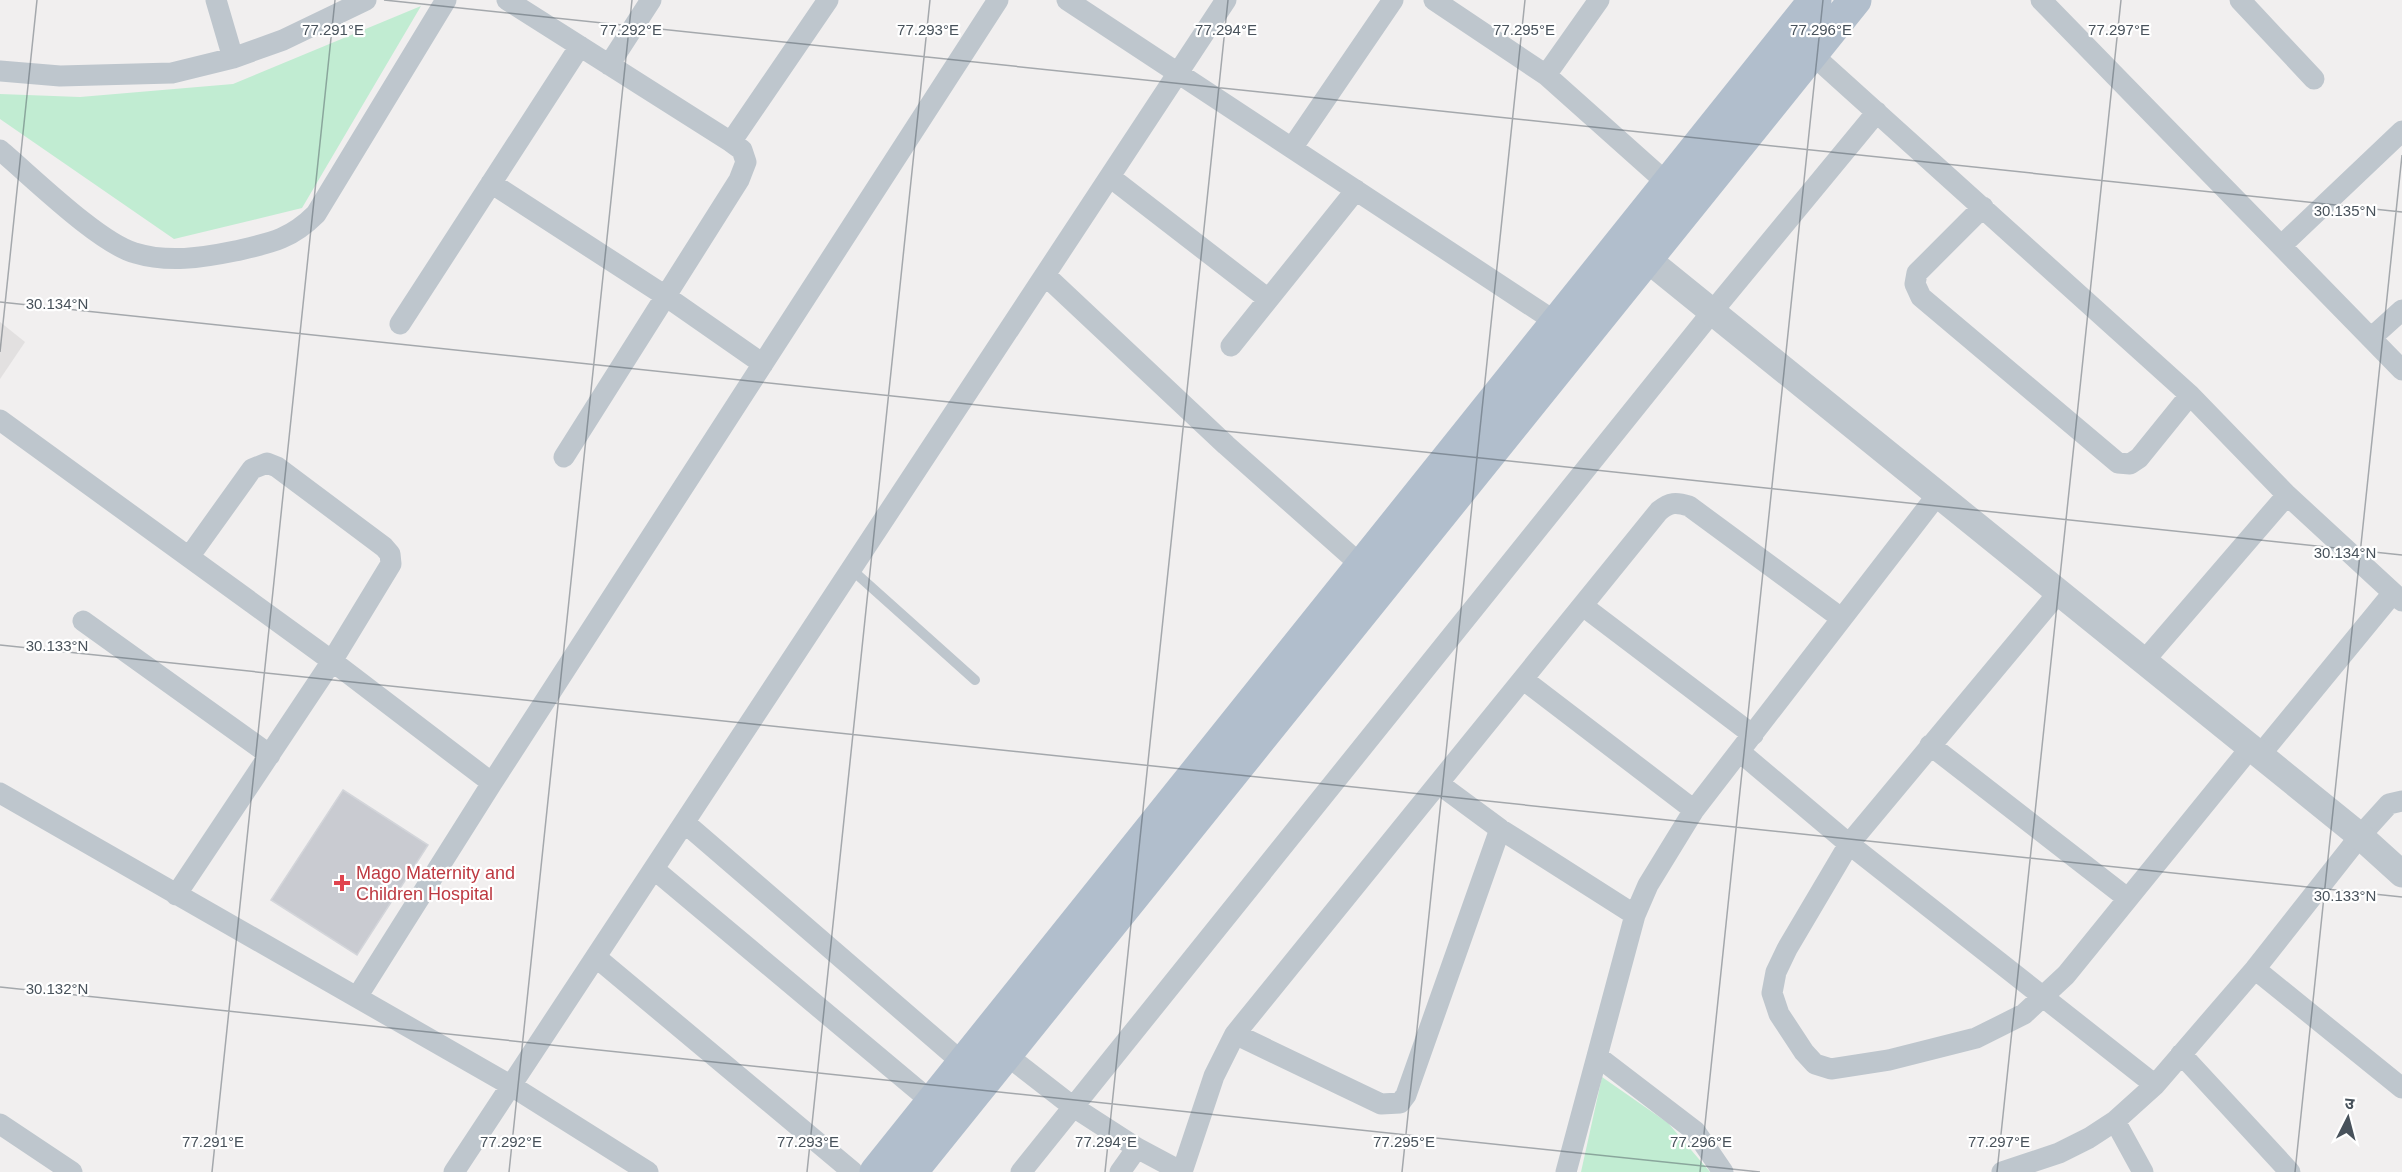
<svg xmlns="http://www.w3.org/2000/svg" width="2402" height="1172" font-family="Arial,'Noto Sans Devanagari',sans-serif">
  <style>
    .education { fill: #e2e0e0 }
    .green { fill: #c1ecd2 }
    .building { fill: #c9cbd1; stroke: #d3d5da; stroke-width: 1.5 }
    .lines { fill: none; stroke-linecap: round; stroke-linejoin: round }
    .service { stroke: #bec6cd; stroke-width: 10 }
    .minor { stroke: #bec6cd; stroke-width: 21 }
    .tertiary { stroke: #bec6cd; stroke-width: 27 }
    .primary { stroke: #b1becc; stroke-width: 33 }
    .ticks { fill: none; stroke: #48525b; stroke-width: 1.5; stroke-opacity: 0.45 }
    .health-dot { fill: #e0444e; stroke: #fff; stroke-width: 2 }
    .labels { text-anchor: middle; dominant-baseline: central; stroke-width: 4.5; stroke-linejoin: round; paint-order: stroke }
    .health-label { font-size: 18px; fill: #be3a42; stroke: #fff; text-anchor: start }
    .ticks-label { font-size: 15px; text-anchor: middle; fill: #48525b; stroke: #fff; stroke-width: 4.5; stroke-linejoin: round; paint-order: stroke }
  </style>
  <rect width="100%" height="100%" fill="#f1efef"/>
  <path class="education" d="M0 322 25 342 0 379Z"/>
  <path class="green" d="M421 6 302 208 174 239 0 119V94L80 97 233 84Z
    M1602 1077 1668 1123 1710 1172H1581Z"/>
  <path class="building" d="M343 790 428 845 357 955 271 900Z"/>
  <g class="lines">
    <path class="service" d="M851 569 975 680"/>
    <path class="minor" d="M216 0 233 58
      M507 0 731 142 742 150 746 162 739 180 564 457
      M1067 0 1565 328
      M1434 0 1546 75 1667 183
      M2041 0 2402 370
      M2240 0 2314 79
      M1804 47 2190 395 2287 495 2402 601
      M609 65 651 0
      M0 71 60 76 172 73 233 58 283 40 366 0
      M1546 75 1599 0
      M731 142 828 0
      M1292 148 1393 0
      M0 150C32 177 99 243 135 253 168 263 201 258 235 251 270 243 290 240 316 214L446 0
      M1110 177 1268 299
      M491 183 664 295 763 364
      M1983 207 1917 273 1915 284 1921 297 2118 463 2130 464 2139 458 2190 395
      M2281 246 2402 131
      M1045 275 1226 445 1361 565
      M400 324 580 46
      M2371 338 2402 310
      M1231 346 1356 190
      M0 420 332 661 492 783
      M2059 592 1849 844 1787 949 1776 972 1772 993 1779 1014 1804 1052 1815 1064 1831 1069 1889 1060 1976 1038 2024 1014 2066 975 2251 747
      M1583 606 1753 735
      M83 621 270 755
      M2144 661 2287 495
      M1524 680 1694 810
      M1930 745 2127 898
      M1740 752 1849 844 2155 1085
      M2260 755 2393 593
      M1439 784 1500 829 1635 915
      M0 793 510 1085 648 1172
      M685 823 963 1063
      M655 870 932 1102
      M176 895 332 661 391 564 390 554 384 547 277 467 267 463 252 469 189 557
      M597 958 853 1172
      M2255 969 2402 1088
      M357 997 492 783 998 0
      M1235 1034 1381 1104 1400 1103 1406 1095 1500 829
      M996 1047 1072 1106 1137 1148 1182 1172
      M2181 1054 2290 1172
      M1597 1056 1695 1131 1723 1172
      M2115 1121 2143 1172
      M0 1124 72 1172
      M454 1172 1226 0
      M1021 1172 1712 312 1877 112
      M1120 1172 1137 1148
      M1182 1172 1214 1076 1235 1034 1659 511C1670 502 1676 502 1689 506L1841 618
      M1566 1172 1635 915 1648 885 1694 810 1938 494
      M2002 1172 2059 1153 2089 1138 2115 1121 2155 1085 2255 969 2360 836 2389 804 2402 801"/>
    <path class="tertiary" d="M1631 246 2360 836 2402 874"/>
    <path class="primary" d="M876 1172 1815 0
      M911 1172 1855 0"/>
  </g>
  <path class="ticks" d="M384 0 2402 212M0 302 2402 555M0 352 37 0M0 645 2402 897M0 987 1760 1172M212 1172 335 0M509 1172 632 0M807 1172 930 0M1105 1172 1228 0M1402 1172 1525 0M1700 1172 1823 0M1997 1172 2121 0M2295 1172 2402 155"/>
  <path class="health-dot" d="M339 874h6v6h6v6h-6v6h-6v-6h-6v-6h6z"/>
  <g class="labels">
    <g class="health-label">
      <text x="356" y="873">Mago Maternity and<tspan x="356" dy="21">Children Hospital</tspan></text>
    </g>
  </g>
  <g class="ticks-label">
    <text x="333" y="35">77.291°E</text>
    <text x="631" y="35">77.292°E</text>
    <text x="928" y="35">77.293°E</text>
    <text x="1226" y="35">77.294°E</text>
    <text x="1524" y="35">77.295°E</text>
    <text x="1821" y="35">77.296°E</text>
    <text x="2119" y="35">77.297°E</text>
    <text x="2345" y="216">30.135°N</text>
    <text x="57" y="309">30.134°N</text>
    <text x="2345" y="558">30.134°N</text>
    <text x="57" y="651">30.133°N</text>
    <text x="2345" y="901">30.133°N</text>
    <text x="57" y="994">30.132°N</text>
    <text x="213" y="1147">77.291°E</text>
    <text x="511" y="1147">77.292°E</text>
    <text x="808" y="1147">77.293°E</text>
    <text x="1106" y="1147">77.294°E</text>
    <text x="1404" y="1147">77.295°E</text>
    <text x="1701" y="1147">77.296°E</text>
    <text x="1999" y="1147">77.297°E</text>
  </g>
  <g transform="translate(2348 1118) rotate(6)" stroke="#ffffff" stroke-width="4.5" paint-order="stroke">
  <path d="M0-4.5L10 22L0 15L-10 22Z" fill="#48525b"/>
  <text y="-9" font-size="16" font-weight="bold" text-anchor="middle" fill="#48525b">उ</text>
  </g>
</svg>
